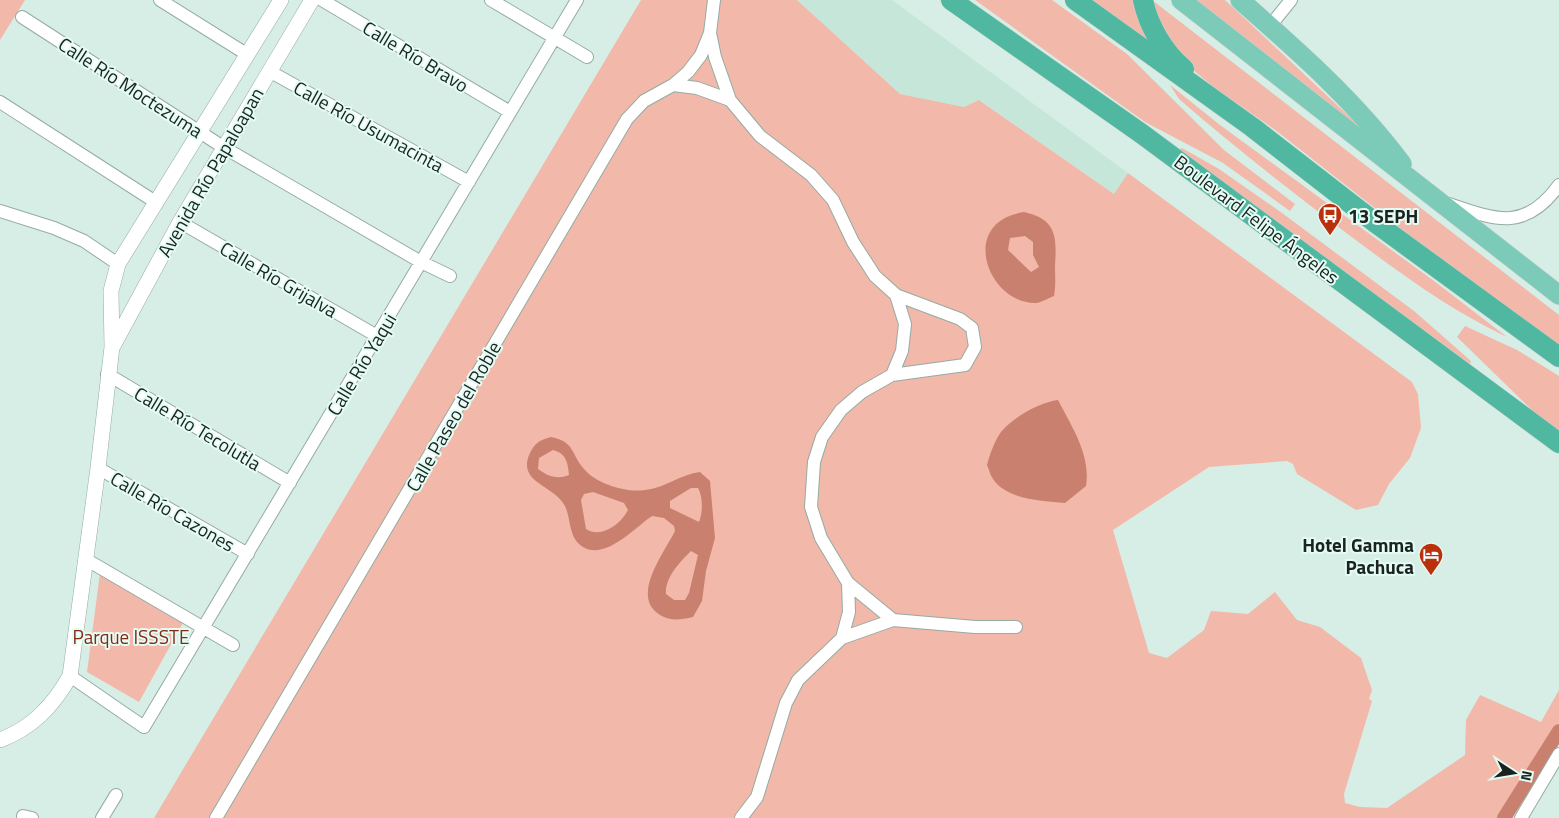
<svg xmlns="http://www.w3.org/2000/svg" width="1559" height="818" font-family="'Titillium Web',sans-serif">
  <style>
    .built { fill: #c6e6da }
    .green { fill: #f2b8aa }
    .water { fill: #ca806e; fill-rule: evenodd }
    .lines { fill: none; stroke-linecap: round; stroke-linejoin: round }
    .canal { stroke: #ca806e; stroke-width: 14 }
    .minor-casing { stroke: #95aba3; stroke-width: 14 }
    .tertiary-casing { stroke: #95aba3; stroke-width: 16 }
    .primary-casing { stroke: #cdcfce; stroke-width: 20 }
    .trunk-casing { stroke: #cdcfce; stroke-width: 21 }
    .minor { stroke: #fff; stroke-width: 12 }
    .tertiary { stroke: #fff; stroke-width: 15 }
    .primary { stroke: #7ccab8; stroke-width: 19 }
    .trunk { stroke: #50b8a0; stroke-width: 20 }
    .labels { text-anchor: middle; dominant-baseline: central; stroke-width: 4; stroke-linejoin: round; paint-order: stroke }
    .street-label { font-size: 19px; fill: #1a2320; stroke: #e4fcf3 }
    .poi-label { font-size: 19px; font-weight: bold; fill: #1a2320; stroke: #e4fcf3; text-anchor: start }
    .park-label { font-size: 19px; fill: #832a16; stroke: #e4fcf3 }
  </style>
  <rect width="100%" height="100%" fill="#d7eee6"/>
  <path class="built" d="M797 0H892L1128 173 1114 194 980 100 964 107 900 94Z"/>
  <path class="green" d="M0 0H25L0 40Z
    M641 0H797L900 94 964 107 979 100 1114 194 1128 173 1412 382 1418 394 1421 428 1410 458 1389 484 1378 505 1356 510 1297 474 1293 464 1287 461 1209 467 1113 530 1149 653 1167 658 1204 630 1211 611 1248 614 1275 592 1297 620 1320 627 1361 658 1372 690 1369 699 1372 701 1344 794 1345 803 1360 807 1387 808 1465 755 1466 720 1480 695 1541 722 1559 690V723L1501 818H154Z
    M975 0H1052L1127 54 1224 150 1295 204 1290 211 1223 163 1145 122Z
    M1087 0H1135L1161 54Z
    M1152 0 1559 315V350C1466 281 1375 208 1283 136 1254 113 1206 86 1184 60 1169 42 1159 22 1152 0Z
    M1189 0H1225L1369 135Z
    M1170 85 1220 125 1434 281 1507 337C1448 309 1397 271 1345 232 1288 189 1233 146 1179 99Z
    M1182 148 1219 169 1282 213 1414 311 1471 361 1470 364 1179 150Z
    M1465 326 1517 350 1559 376V431L1538 416 1457 337Z
    M100 573 184 621 139 702 87 672Z"/>
  <path class="water" d="M1024 212C1056 219 1057 236 1055 265 1055 275 1056 285 1054 296 1049 298 1042 302 1037 303 988 305 957 222 1024 212ZM1025 236 1033 242V255L1039 267 1031 272 1008 250 1010 238Z
    M1058 400C1072 427 1091 455 1086 486L1065 503C1043 501 1007 500 993 479 990 475 989 469 987 465 990 454 994 442 1001 432 1012 418 1040 402 1058 400Z
    M551 437C576 442 570 454 585 470 597 484 627 493 645 490 665 488 681 474 700 472L710 481 715 538 706 571 702 601 693 617C679 620 668 622 656 612 633 593 665 551 675 531L674 526 664 518 652 516C634 528 600 567 577 542 569 532 570 516 565 506 554 485 518 483 529 455 534 444 539 440 551 437ZM553 450C566 453 568 463 569 475 556 480 548 476 538 469L539 458ZM691 488H698C703 497 703 512 699 522L670 508V501ZM593 492 624 503 628 510C621 524 601 539 586 529L581 500 584 494ZM691 551 698 555 689 593 685 600H674L666 594C665 577 680 562 691 551Z"/>
  <g class="lines">
    <path class="canal" d="M1504 818 1559 731"/>
    <defs>
      <path id="minor" d="M160 0 248 55
        M322 0 510 112
        M491 0 587 57
        M714 0 710 33 715 57 730 100 760 136 811 175 833 200 853 242 875 276 896 295 905 324 902 351 892 375 862 392 841 410 822 437 814 462 811 507 821 538 848 583 849 612 842 638 798 680 786 703 757 797 741 818
        M22 17 223 147 421 262 450 276
        M1270 26 1291 0
        M269 71 469 182
        M673 85 697 88 730 100
        M0 102 157 203
        M1449 204C1496 220 1525 232 1559 185
        M0 211 54 228 84 241 118 264
        M180 222 377 336
        M107 374 290 483
        M892 375 965 365 975 347 972 328 960 319 896 295
        M98 468 248 554
        M87 560 233 645
        M848 583 893 620
        M842 638 893 620 975 627H1016
        M70 676 144 727 577 0
        M23 816 32 818
        M102 818 116 795
        M216 818 627 119 644 101 673 85 688 72 701 55 710 33
        M1521 818 1559 754"/>
      <path id="tertiary" d="M113 346 180 222 312 0
        M0 740C32 728 53 706 70 676L98 468 112 347 111 291 118 264 281 0"/>
      <path id="primary" d="M1181 0 1559 295
        M1240 0C1298 51 1356 102 1402 164"/>
      <path id="trunk" d="M951 0 1142 134 1559 443
        M1075 0 1252 127 1377 224 1559 357
        M1143 0C1148 25 1164 53 1184 69"/>
    </defs>
    <use href="#minor" class="minor-casing"/>
    <use href="#tertiary" class="tertiary-casing"/>
    <use href="#primary" class="primary-casing"/>
    <use href="#trunk" class="trunk-casing"/>
    <use href="#minor" class="minor"/>
    <use href="#tertiary" class="tertiary"/>
    <use href="#primary" class="primary"/>
    <use href="#trunk" class="trunk"/>
  </g>
  <defs>
    <symbol id="bus-pin" viewBox="-11 -11 22 30"><path d="M0 17L-7.5 6A9.5 9.5 0 1 1 7.5 6Z" fill="#ba300c" stroke="#e4fcf3"/><path d="M-5-6H5V4H4V6H2V4H-2V6H-4V4H-5ZM-3.5-4V0h7V-4ZM-3.5 1.2v1.5H-2V1.2ZM2 1.2v1.5H3.5V1.2Z" fill="#fff"/></symbol>
    <symbol id="hotel-pin" viewBox="-11 -11 22 30"><path d="M0 17L-7.5 6A9.5 9.5 0 1 1 7.5 6Z" fill="#ba300c" stroke="#e4fcf3"/><path d="M-6-4.5h1.5V1H6V5H4.5V3h-9V5H-6ZM-4 0a1.8 1.8 0 1 1 3.6 0ZM.5 0V-2.5h3Q6-2.5 6 0Z" fill="#fff"/></symbol>
  </defs>
  <g fill-rule="evenodd">
    <use href="#bus-pin" x="1316" y="201" width="28" height="38"/>
    <use href="#hotel-pin" x="1417" y="541" width="28" height="38"/>
  </g>
  <g class="labels">
    <g class="street-label">
      <text transform="translate(416 56) rotate(31)">Calle Río Bravo</text>
      <text transform="translate(131 87) rotate(33)">Calle Río Moctezuma</text>
      <text transform="translate(369 126) rotate(29)">Calle Río Usumacinta</text>
      <text transform="translate(210 172) rotate(-60)">Avenida Río Papaloapan</text>
      <text transform="translate(1257 219) rotate(37)">Boulevard Felipe Ángeles</text>
      <text transform="translate(279 279) rotate(30)">Calle Río Grijalva</text>
      <text transform="translate(361 364) rotate(-59)">Calle Río Yaqui</text>
      <text transform="translate(453 416) rotate(-60)">Calle Paseo del Roble</text>
      <text transform="translate(198 428) rotate(31)">Calle Río Tecolutla</text>
      <text transform="translate(173 511) rotate(30)">Calle Río Cazones</text>
    </g>
    <g class="poi-label">
      <text x="1348" y="215">13 SEPH</text>
      <text x="1414" y="544" text-anchor="end">Hotel Gamma<tspan x="1414" dy="22">Pachuca</tspan></text>
    </g>
    <g class="park-label">
      <text x="131" y="636">Parque ISSSTE</text>
    </g>
  </g>
  <g transform="translate(1514 773) rotate(102)" stroke="#e4fcf3" stroke-width="4" paint-order="stroke">
  <path d="M0-4L9 19L0 12L-9 19Z" fill="#1a2320"/>
  <text y="-8" font-size="14" font-weight="bold" text-anchor="middle" fill="#1a2320">N</text>
  </g>
</svg>
